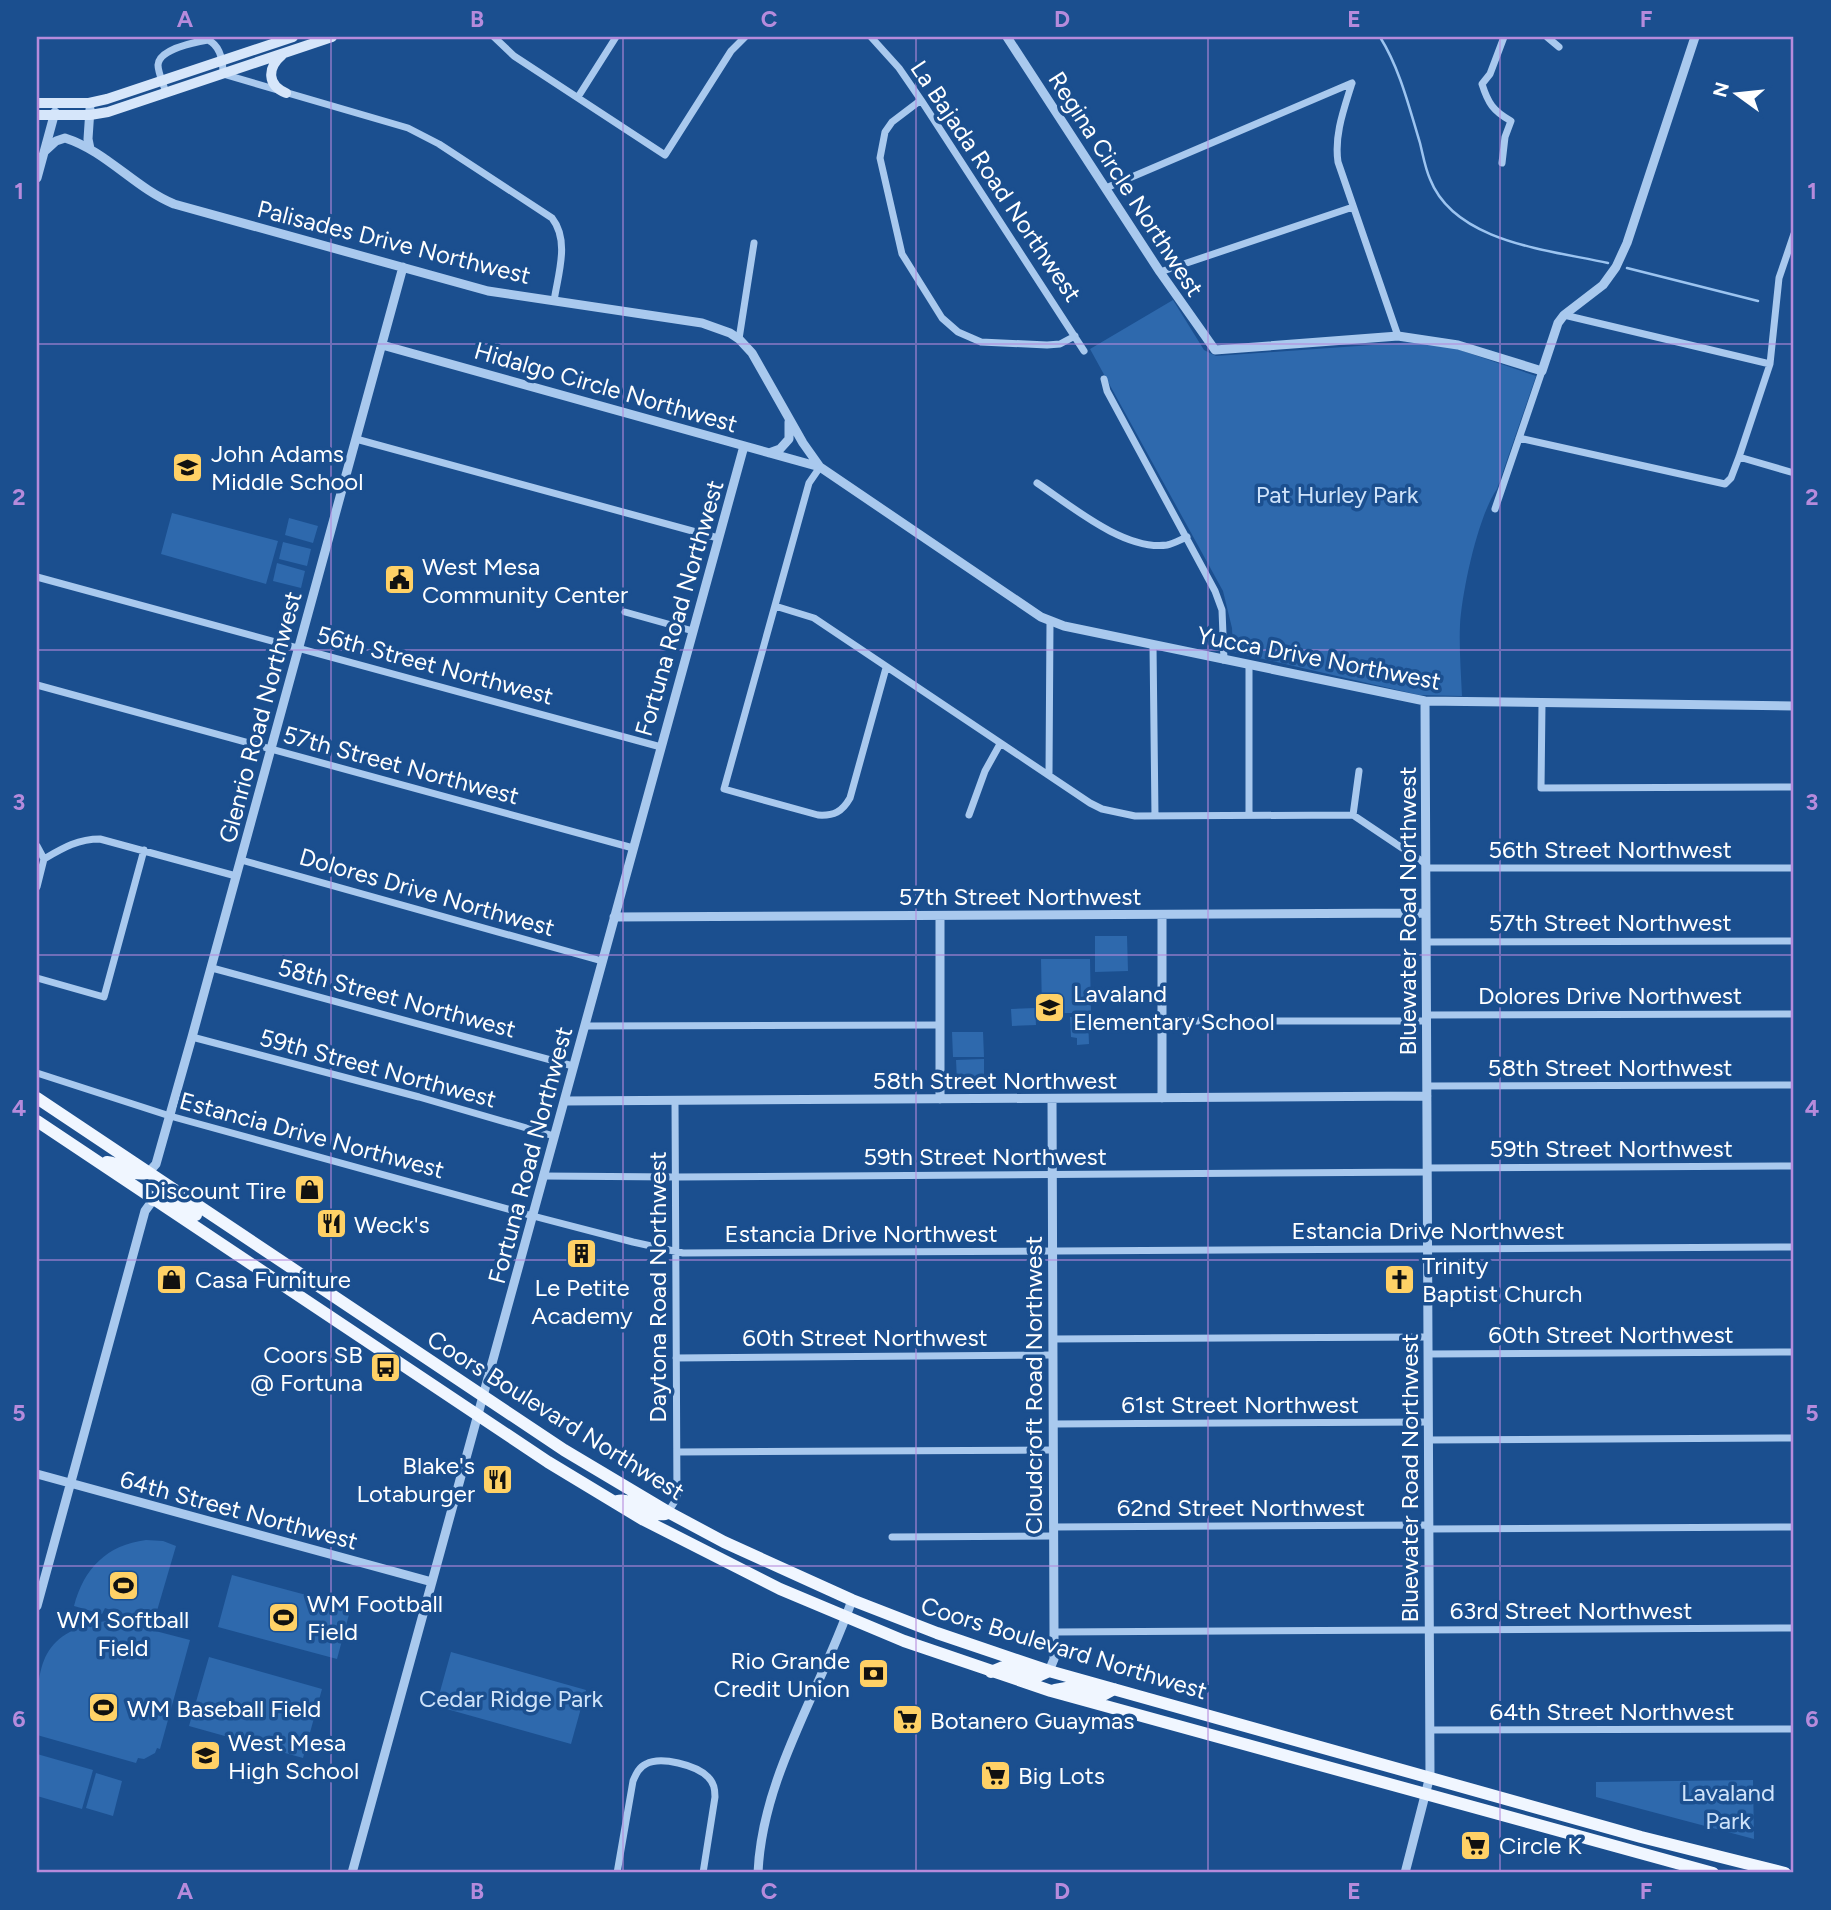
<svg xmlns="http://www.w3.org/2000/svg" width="1831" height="1910" font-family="Figtree,sans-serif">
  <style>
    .green { fill: #2e69ad }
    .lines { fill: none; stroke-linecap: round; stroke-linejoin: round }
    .stream { stroke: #9cc4f0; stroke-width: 2.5 }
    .minor { stroke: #a9c9ee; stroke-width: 7 }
    .tertiary { stroke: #a9c9ee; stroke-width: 9 }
    .secondary { stroke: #d6e6fa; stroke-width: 10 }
    .primary { stroke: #f0f6ff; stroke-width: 12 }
    .grid { fill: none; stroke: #b68bdc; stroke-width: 2; stroke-opacity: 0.55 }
    .labels { text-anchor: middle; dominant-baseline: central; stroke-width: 7; stroke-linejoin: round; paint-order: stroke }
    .street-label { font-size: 24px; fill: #fff; stroke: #1b4f8f }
    .poi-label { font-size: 24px; fill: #fff; stroke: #1b4f8f; text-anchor: start }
    .park-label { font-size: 24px; fill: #cfe3fa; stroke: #1b4f8f }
    .neatline { fill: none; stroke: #b68bdc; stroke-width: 2.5 }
    .grid-label { font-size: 23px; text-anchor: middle; font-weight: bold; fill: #b68bdc }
  </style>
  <rect width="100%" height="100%" fill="#1b4f8f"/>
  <path class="green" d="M1173 300 1204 350 1216 356 1414 342 1448 346 1536 376 1497 489C1478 516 1462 591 1460 625 1459 648 1461 673 1462 696L1419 695 1233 652 1232 628 1223 591 1090 349Z
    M172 513 278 541 266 584 161 554Z
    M289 518 318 526 313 543 285 535Z
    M283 542 311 549 307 566 279 559Z
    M277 563 305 571 301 588 273 581Z
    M1095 936H1127L1128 971 1095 972Z
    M1041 959H1090L1091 1013H1042Z
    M1035 1008 1036 1025 1012 1026 1011 1009Z
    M1070 1017H1088L1089 1044 1077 1045V1038L1071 1037Z
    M952 1032H983L984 1057H953Z
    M984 1059V1080L957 1081 956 1060Z
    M146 1540 163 1541 176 1546 154 1621 148 1623 105 1608 102 1614 74 1606C84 1568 107 1545 146 1540Z
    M232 1575 351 1607 337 1659 218 1627Z
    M113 1620 190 1640 160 1749 157 1748 155 1753 144 1759 138 1758 136 1763 37 1735C37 1669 35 1630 113 1620Z
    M451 1652 586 1690 571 1744 436 1706Z
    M209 1657 322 1689 303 1758 189 1726Z
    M37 1754 93 1770 82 1809 37 1796Z
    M96 1773 122 1781 113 1816 86 1808Z
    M1753 1780 1754 1839 1596 1797V1782Z"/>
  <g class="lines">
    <path class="stream" d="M1380 37C1400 69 1409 107 1420 143 1423 155 1425 168 1430 179 1455 243 1550 250 1608 263
      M1627 268 1758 301"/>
    <path class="minor" d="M494 37 514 56 665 155 731 51 745 37
      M871 37 899 68 921 100 1084 351
      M1547 37 1559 47
      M1352 83C1344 109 1334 135 1338 162L1398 336
      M166 93C164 85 158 73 158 65 159 49 196 42 208 40 221 46 223 61 223 74L408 128 439 144 552 218C570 241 558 274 554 301
      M578 97 616 37
      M921 100 892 122 885 132 880 158 902 254 942 318 958 332 981 342 1047 345 1060 344 1075 336
      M1502 163 1505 137 1511 121C1493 111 1488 103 1482 84L1490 74 1504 37
      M1106 188 1352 83
      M1160 272 1353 207
      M1564 315 1770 364
      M739 339 754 243
      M1104 379 1107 391 1215 591 1222 610 1224 660
      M1519 438 1725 484 1731 478 1739 457 1770 364 1779 278 1794 234
      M356 439 718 538
      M1739 457 1794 473
      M820 467 809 483 724 789 818 815C834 816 842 812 850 798L886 668
      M1037 483C1070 505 1124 551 1167 545 1173 544 1180 540 1187 537
      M1495 509 1542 371
      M37 577 661 747
      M775 606 814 618 1090 803 1102 809 1135 816 1353 815 1426 864
      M625 612 693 631
      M1153 645 1155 816
      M1249 665V814
      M37 685 633 848
      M1542 704 1541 788 1794 787
      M1049 775 1050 622
      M969 815 985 771 1000 744
      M1353 815 1359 771
      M37 846 44 859
      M44 859C63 848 78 839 100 839L236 876
      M241 860 602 961
      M1426 868H1794
      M37 887 44 859
      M1426 942 1794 941
      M212 968 573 1066
      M37 978 104 997 144 850
      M1426 1015 1794 1014
      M1162 1021H1426
      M585 1026 940 1025
      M192 1037 419 1097 554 1136
      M37 1073 170 1116 533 1216 633 1242 683 1253 1794 1247
      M1427 1086 1794 1085
      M1427 1168 1794 1166
      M543 1176 676 1177 1427 1172
      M1053 1339 1428 1337
      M1428 1354 1794 1352
      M676 1358 1053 1355
      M1053 1424 1428 1422
      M1428 1440 1794 1438
      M677 1452 1053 1450
      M668 1512 677 1498 675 1101
      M1053 1527 1429 1525
      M1429 1529 1794 1527
      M892 1537 1053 1536
      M1054 1632 1794 1628
      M1430 1730 1794 1729
      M617 1873 633 1781C636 1774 639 1767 646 1764 661 1756 696 1765 708 1777 714 1783 715 1789 715 1797L703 1873"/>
    <path class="tertiary" d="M1007 37 1160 272 1215 350 1398 336 1458 345 1542 371 1558 323 1564 315 1603 285 1616 267 1627 243 1695 37
      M90 109 88 139 90 149
      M44 152 56 141 65 138C106 151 135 188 174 204L488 291 702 323 730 333 739 339 752 353 803 443 820 467 1041 617 1064 626 1425 701 1794 706
      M37 178 55 112
      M382 345 820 467
      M769 453 780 449 789 439V422
      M1162 915V1098
      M940 916V1099
      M614 917 1426 913
      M564 1101 1427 1096
      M148 1173 156 1164 192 1037 403 267
      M37 1474 432 1582
      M37 1606 145 1211 153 1200
      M1049 1671 1054 1659V1632L1052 1099
      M352 1873 744 446
      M758 1873C762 1777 821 1690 852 1600
      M1405 1873 1430 1776 1425 701"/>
    <path class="secondary" d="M282 55C267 68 267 85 286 93
      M37 103H89L107 99 293 37
      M37 115H90L108 112 332 37"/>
    <path class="primary" d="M37 1098 564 1450 668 1512 724 1542 852 1600 937 1633 1049 1671 1641 1837 1785 1873
      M37 1121 548 1462 644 1520 780 1589 904 1641 1051 1691 1713 1873
      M107 1162C126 1164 125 1176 148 1173
      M153 1200H171L196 1215
      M617 1501C634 1497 648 1517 665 1514
      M991 1672 1003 1667 1038 1676 1049 1671
      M1055 1690 1072 1687 1103 1695 1114 1689"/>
  </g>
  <path class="grid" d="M331 37V1873M623 37V1873M916 37V1873M1208 37V1873M1500 37V1873M37 344H1794M37 650H1794M37 955H1794M37 1260H1794M37 1566H1794"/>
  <defs>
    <symbol id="school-square" viewBox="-11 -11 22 22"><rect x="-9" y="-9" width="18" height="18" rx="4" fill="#ffd166" stroke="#1b4f8f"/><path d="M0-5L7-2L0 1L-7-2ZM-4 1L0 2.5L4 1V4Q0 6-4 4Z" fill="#111"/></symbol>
    <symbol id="civic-square" viewBox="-11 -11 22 22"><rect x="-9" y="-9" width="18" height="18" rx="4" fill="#ffd166" stroke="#1b4f8f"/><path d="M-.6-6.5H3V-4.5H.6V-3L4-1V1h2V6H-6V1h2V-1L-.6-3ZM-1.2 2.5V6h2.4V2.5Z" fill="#111"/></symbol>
    <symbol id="shop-square" viewBox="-11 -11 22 22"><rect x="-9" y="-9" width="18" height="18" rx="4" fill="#ffd166" stroke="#1b4f8f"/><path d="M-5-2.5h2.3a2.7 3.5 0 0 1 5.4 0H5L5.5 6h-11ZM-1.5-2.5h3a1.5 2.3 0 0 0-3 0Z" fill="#111"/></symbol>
    <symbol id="restaurant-square" viewBox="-11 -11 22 22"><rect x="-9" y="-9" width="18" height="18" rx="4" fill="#ffd166" stroke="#1b4f8f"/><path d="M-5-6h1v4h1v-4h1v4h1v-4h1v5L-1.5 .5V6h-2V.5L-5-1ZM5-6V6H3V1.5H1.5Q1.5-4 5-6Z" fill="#111"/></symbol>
    <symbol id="building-square" viewBox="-11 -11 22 22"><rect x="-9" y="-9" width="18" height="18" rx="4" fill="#ffd166" stroke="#1b4f8f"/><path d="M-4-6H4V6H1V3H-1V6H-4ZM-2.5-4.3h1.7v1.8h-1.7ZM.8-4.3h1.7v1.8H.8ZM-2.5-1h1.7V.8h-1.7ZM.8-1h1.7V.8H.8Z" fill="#111"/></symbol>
    <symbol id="church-square" viewBox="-11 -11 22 22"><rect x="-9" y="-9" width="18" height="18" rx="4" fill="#ffd166" stroke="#1b4f8f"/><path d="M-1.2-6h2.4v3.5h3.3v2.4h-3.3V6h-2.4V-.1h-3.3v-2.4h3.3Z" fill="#111"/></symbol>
    <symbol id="bus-square" viewBox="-11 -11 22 22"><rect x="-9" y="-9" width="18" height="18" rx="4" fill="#ffd166" stroke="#1b4f8f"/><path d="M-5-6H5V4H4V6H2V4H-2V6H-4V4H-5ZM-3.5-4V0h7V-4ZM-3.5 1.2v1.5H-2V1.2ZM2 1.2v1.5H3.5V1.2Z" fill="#111"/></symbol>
    <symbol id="stadium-square" viewBox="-11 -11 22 22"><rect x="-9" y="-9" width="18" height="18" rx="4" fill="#ffd166" stroke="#1b4f8f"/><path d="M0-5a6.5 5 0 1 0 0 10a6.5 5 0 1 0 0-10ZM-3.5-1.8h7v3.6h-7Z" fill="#111"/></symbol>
    <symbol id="bank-square" viewBox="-11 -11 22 22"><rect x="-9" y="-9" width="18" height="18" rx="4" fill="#ffd166" stroke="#1b4f8f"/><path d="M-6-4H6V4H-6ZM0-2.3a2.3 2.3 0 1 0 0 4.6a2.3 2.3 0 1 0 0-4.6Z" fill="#111"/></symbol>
    <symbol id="supermarket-square" viewBox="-11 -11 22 22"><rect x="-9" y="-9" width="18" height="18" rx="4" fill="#ffd166" stroke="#1b4f8f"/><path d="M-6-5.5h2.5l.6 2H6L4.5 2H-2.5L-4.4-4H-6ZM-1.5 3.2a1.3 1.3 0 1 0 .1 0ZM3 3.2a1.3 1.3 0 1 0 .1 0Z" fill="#111"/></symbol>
  </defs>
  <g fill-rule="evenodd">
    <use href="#school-square" x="170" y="450" width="35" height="35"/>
    <use href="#civic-square" x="382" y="562" width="35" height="35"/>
    <use href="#school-square" x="1032" y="990" width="35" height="35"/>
    <use href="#shop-square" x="292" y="1172" width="35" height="35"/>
    <use href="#restaurant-square" x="314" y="1206" width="35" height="35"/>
    <use href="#building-square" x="564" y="1236" width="35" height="35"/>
    <use href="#shop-square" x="154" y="1262" width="35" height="35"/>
    <use href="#church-square" x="1382" y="1262" width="35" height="35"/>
    <use href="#bus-square" x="368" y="1350" width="35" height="35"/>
    <use href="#restaurant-square" x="480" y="1462" width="35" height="35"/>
    <use href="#stadium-square" x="106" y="1568" width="35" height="35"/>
    <use href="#stadium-square" x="266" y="1600" width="35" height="35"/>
    <use href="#bank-square" x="856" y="1656" width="35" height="35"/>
    <use href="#stadium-square" x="86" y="1690" width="35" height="35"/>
    <use href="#supermarket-square" x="890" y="1702" width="35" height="35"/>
    <use href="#school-square" x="188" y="1738" width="35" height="35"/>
    <use href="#supermarket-square" x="978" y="1758" width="35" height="35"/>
    <use href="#supermarket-square" x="1458" y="1828" width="35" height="35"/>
  </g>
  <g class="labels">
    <g class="street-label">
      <text transform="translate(996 181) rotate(56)">La Bajada Road Northwest</text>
      <text transform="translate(1126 184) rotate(57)">Regina Circle Northwest</text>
      <text transform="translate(394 242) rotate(14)">Palisades Drive Northwest</text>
      <text transform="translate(606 387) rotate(16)">Hidalgo Circle Northwest</text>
      <text transform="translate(679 608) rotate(-74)">Fortuna Road Northwest</text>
      <text transform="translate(1319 658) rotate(11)">Yucca Drive Northwest</text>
      <text transform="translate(435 665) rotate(15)">56th Street Northwest</text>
      <text transform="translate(260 717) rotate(-75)">Glenrio Road Northwest</text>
      <text transform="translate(401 765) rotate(15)">57th Street Northwest</text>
      <text x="1610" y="849">56th Street Northwest</text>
      <text transform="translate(427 892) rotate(16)">Dolores Drive Northwest</text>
      <text x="1020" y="896">57th Street Northwest</text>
      <text transform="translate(1407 911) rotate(-90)">Bluewater Road Northwest</text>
      <text x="1610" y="922">57th Street Northwest</text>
      <text x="1610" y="995">Dolores Drive Northwest</text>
      <text transform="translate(397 998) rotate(15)">58th Street Northwest</text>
      <text x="1610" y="1067">58th Street Northwest</text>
      <text transform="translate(378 1068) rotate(15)">59th Street Northwest</text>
      <text x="995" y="1080">58th Street Northwest</text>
      <text transform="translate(312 1135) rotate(15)">Estancia Drive Northwest</text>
      <text x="1611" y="1148">59th Street Northwest</text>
      <text transform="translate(530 1155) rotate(-75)">Fortuna Road Northwest</text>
      <text x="985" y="1156">59th Street Northwest</text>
      <text x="1428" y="1230">Estancia Drive Northwest</text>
      <text x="861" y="1233">Estancia Drive Northwest</text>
      <text transform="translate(657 1287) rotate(-90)">Daytona Road Northwest</text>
      <text x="1611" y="1334">60th Street Northwest</text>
      <text x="865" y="1337">60th Street Northwest</text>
      <text transform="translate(1033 1385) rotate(-90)">Cloudcroft Road Northwest</text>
      <text x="1240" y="1404">61st Street Northwest</text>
      <text transform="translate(556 1415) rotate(32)">Coors Boulevard Northwest</text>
      <text transform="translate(1409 1478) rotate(-90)">Bluewater Road Northwest</text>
      <text x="1241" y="1507">62nd Street Northwest</text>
      <text transform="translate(239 1510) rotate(15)">64th Street Northwest</text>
      <text x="1571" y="1610">63rd Street Northwest</text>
      <text transform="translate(1064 1648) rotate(17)">Coors Boulevard Northwest</text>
      <text x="1612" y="1711">64th Street Northwest</text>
    </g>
    <g class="poi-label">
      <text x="211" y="453">John Adams<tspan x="211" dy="28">Middle School</tspan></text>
      <text x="422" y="566">West Mesa<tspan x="422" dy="28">Community Center</tspan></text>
      <text x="1073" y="993">Lavaland<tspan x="1073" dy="28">Elementary School</tspan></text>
      <text x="286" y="1190" text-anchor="end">Discount Tire</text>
      <text x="354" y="1224">Weck's</text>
      <text x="1422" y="1265">Trinity<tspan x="1422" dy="28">Baptist Church</tspan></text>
      <text x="195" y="1279">Casa Furniture</text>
      <text x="582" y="1287" text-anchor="middle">Le Petite<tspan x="582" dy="28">Academy</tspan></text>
      <text x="363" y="1354" text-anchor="end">Coors SB<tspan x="363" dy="28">@ Fortuna</tspan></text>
      <text x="475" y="1465" text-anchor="end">Blake's<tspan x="475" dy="28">Lotaburger</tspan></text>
      <text x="307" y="1603">WM Football<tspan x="307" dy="28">Field</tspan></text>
      <text x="123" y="1619" text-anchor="middle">WM Softball<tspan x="123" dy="28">Field</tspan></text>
      <text x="850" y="1660" text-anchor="end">Rio Grande<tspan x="850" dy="28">Credit Union</tspan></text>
      <text x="127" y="1708">WM Baseball Field</text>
      <text x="930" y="1720">Botanero Guaymas</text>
      <text x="228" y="1742">West Mesa<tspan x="228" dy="28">High School</tspan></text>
      <text x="1018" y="1775">Big Lots</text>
      <text x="1499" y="1845">Circle K</text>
    </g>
    <g class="park-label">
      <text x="1337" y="494">Pat Hurley Park</text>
      <text x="511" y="1698">Cedar Ridge Park</text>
      <text x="1728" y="1792">Lavaland<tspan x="1728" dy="28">Park</tspan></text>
    </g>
  </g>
  <rect width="1831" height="1910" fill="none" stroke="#1b4f8f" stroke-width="77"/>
  <g transform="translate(1737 94) rotate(285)" stroke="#1b4f8f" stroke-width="5" paint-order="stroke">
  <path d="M0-5L12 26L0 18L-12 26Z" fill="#ffffff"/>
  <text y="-10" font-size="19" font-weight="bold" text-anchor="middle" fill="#ffffff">N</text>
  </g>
  <rect x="38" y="38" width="1754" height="1833" class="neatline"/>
  <g class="grid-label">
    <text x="185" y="27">A</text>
    <text x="477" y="27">B</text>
    <text x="769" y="27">C</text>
    <text x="1062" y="27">D</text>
    <text x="1354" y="27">E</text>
    <text x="1646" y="27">F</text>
    <text x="19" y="199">1</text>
    <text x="1812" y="199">1</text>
    <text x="19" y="505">2</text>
    <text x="1812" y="505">2</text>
    <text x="19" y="810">3</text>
    <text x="1812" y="810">3</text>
    <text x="19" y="1116">4</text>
    <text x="1812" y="1116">4</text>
    <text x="19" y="1421">5</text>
    <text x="1812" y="1421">5</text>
    <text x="19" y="1727">6</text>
    <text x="1812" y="1727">6</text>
    <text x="185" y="1899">A</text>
    <text x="477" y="1899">B</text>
    <text x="769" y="1899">C</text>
    <text x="1062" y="1899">D</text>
    <text x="1354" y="1899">E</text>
    <text x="1646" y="1899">F</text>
  </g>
</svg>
